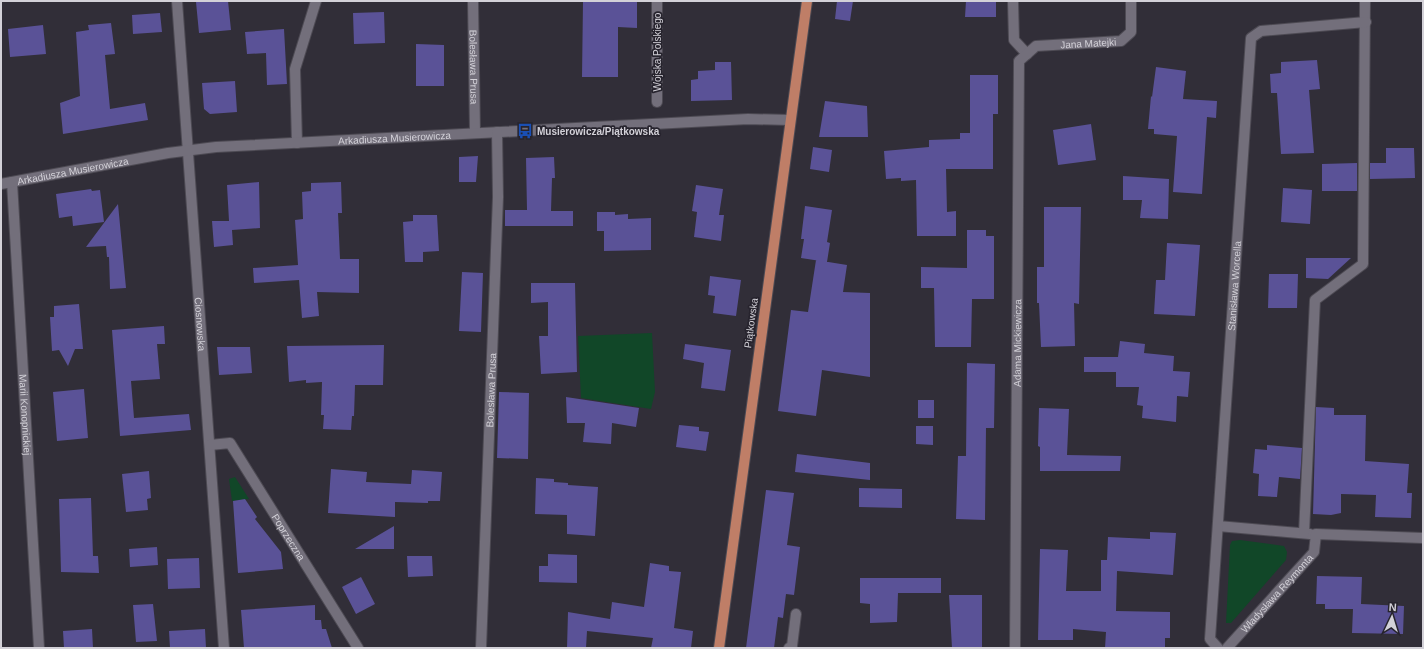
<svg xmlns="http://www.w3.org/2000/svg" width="1424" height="649" font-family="Arial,sans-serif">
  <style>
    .green { fill: #114728 }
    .building { fill: #5a5297 }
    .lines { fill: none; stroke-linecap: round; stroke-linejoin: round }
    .minor-casing { stroke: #4d4a53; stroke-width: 12 }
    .major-casing { stroke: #4d4a53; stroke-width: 12 }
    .minor { stroke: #736f7b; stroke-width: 10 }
    .major { stroke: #bf7e67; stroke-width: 10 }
    .labels { text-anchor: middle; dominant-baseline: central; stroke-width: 3.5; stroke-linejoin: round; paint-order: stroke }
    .street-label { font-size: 10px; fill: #d3d1d8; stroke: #27242e }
    .poi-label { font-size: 10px; font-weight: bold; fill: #d3d1d8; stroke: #27242e; text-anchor: start }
  </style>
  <rect width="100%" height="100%" fill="#312e38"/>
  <path class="green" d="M652 333 655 392 651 409 581 398 578 336Z
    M235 477 249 499 232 501 229 479Z
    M1240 540 1284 546 1287 552 1286 560 1231 623H1226L1230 545 1232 541Z"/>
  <path class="building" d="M228 1 231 30 199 33 196 2Z
    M583 1H637V28L618 27V77H582Z
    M837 1H853L850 21 835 19Z
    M966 1H996V17H965Z
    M384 12 385 43 354 44 353 13Z
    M160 13 162 32 133 34 132 15Z
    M111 23 115 54 105 55 110 109 145 103 148 120 63 134 60 103 80 96 76 32 89 30 88 25Z
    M43 25 46 54 10 57 8 29Z
    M284 29 287 84 267 85 266 53 247 54 245 32Z
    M416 44 444 45V86H416Z
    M1317 60 1320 89 1309 90 1314 153 1281 154 1277 93H1271L1270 74 1281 73V62Z
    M715 62H731L732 100 691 101V80L698 79V71L715 70Z
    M1156 67 1186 71 1183 99 1217 101 1216 118 1207 117 1202 194 1173 192 1177 136 1154 134V129H1148L1151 96 1152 97Z
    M970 75H998V114H993V169H946L947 212 956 211V236H917L916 180 901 181V178L886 179 884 151 929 147V140L960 139V133H970Z
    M235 81 237 112 210 114 204 109 202 83Z
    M825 101 867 106 868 137H819Z
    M1091 124 1096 160 1058 165 1053 130Z
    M813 147 832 150 829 172 810 169Z
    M1386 148H1414L1415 178 1370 179V163H1386Z
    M478 156 476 182H459V157Z
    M554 157 555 178H552L551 211H573V226H505V210H527L526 158Z
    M1357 163V191H1322V164Z
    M1123 176 1169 179 1168 219 1140 218 1142 200H1123Z
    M259 182 260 228 232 230 233 245 214 247 212 221H229L227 185Z
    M341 182 342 213H338L340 259H359V293L317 292 319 316 302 318 299 280 254 283 253 268 298 265 295 220 303 219 302 192 311 191V183Z
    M696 185 723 189 719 215H724L721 241 694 237 697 212 692 211Z
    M1283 188 1312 190 1310 224 1281 222Z
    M91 189 92 191 100 190 104 222 73 226 72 216 59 218 56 194Z
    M118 204 126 288 110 289 109 257H107L106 246 86 247Z
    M805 206 832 210 827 242 830 243 827 262 801 258 804 239H801Z
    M1044 207H1081L1079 304 1074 303 1075 346 1041 347 1039 303H1037V267H1044Z
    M597 212H615V215L628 214V219L651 218V250L604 251V231H597Z
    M413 215H437L439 251 423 252V262H405L403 222 413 221Z
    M967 230H986V236H994V299H972L971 347H935L934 288H921V267L967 268Z
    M1167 243 1200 245 1195 316 1154 314 1156 280H1165Z
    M1306 258H1351L1328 279 1306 278Z
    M816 260 847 265 843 292 870 293V377L822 370 816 416 778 411 791 310 808 312Z
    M462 272 483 273 481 332 459 331Z
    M1269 274H1298L1297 308H1268Z
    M710 276 741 280 736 316 713 313 715 296 708 295Z
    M531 283H575L577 372 541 374 539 336H548V302L531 303Z
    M79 304 83 349H75L68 366 59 350 52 351 50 317H54V306Z
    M164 326 165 344H157L160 379 131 381 134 418 189 414 191 430 120 436 112 330Z
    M1120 341 1145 344 1144 353 1174 356 1173 371 1190 372 1188 397 1177 396 1176 422 1142 418 1143 406 1137 405 1139 387H1116V372H1084V357H1118Z
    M685 344 731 350 725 391 701 388 704 363 683 359Z
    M384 345 383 385H355L354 416H352L351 430 323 429 324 415H321L322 382 306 383V380L289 382 287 346Z
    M217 347H250L252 373 219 375Z
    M967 363 995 364 994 428H986L985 520 956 519 958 456H966Z
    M84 389 88 438 57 441 53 392Z
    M499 392 529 393 528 459 497 458Z
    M566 397 639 408 636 427 612 423 611 444 583 442 585 423H567Z
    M918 400H934V418H918Z
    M1316 407 1334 408V415H1366L1365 461 1409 464 1407 493H1412L1411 518 1375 517 1376 495 1341 494V513L1331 515 1313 514Z
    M1039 408 1069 409 1067 455 1121 456 1120 471H1040V447L1038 446Z
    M679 425 699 427V431L709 432 706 451 676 447Z
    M916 426H933V445L916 444Z
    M1267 445 1302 448 1300 479 1279 477 1277 497 1258 496 1259 474 1253 473 1255 449 1267 450Z
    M797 454 870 463V480L795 472Z
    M331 469 367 472 366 482 411 484 412 470 442 472 440 501H428V503L395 502V517L328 513Z
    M149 471 151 498 147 499 148 510 126 512 122 474Z
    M536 478 554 479V482L568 483V485L598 487 595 536 567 534V515L535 514Z
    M859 488 902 489V508L859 507Z
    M766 490 794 493 787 545 800 547 794 595 786 594 783 618 778 617 774 648H746Z
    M91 498 93 556H98L99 573 61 572 59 499Z
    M245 499 257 517 255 519 281 552 283 569 238 573 233 501Z
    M394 526V549H355Z
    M1150 532 1176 533 1173 575 1117 571 1116 611 1170 612V638H1165V648H1105L1106 632 1073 629V640H1038L1040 549 1068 550 1066 591H1101V560H1107L1108 537 1150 539Z
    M157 547 158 565 130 567 129 549Z
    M548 554 577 555V583L539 582V566H548Z
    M407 556H432L433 576 408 577Z
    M199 558 200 588 168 589 167 559Z
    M650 563 669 566V571L681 572 674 628 693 631 691 648H651L653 638 587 631 586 648H567L568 612 610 619 612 602 644 607Z
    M1317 576 1362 577 1361 604 1404 606 1403 634 1352 633 1353 609H1325V604H1316Z
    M361 577 375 604 356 614 342 587Z
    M860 578H941V593H898L897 622 870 623V604L860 603Z
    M949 595H982V648H952Z
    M153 604 157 641 136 642 133 605Z
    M315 605V620H321L322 629H326L332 648H244L241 610Z
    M92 629 93 648H64L63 631Z
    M205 629 206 648H170L169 631Z"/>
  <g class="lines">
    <defs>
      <g id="minor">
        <path id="s1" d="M177 1 224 648"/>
        <path id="s2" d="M473 1 475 133"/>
        <path d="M657 1V102"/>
        <path d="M1013 1 1014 40 1027 54"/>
        <path d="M297 143 295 69 316 1"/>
        <path id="s3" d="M12 182 39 648"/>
        <path id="s4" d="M1 184 168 153 216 147 748 119 790 120"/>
        <path id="s5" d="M210 445 230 443 358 648"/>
        <path d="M1218 526 1310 534"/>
        <path d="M1304 533 1315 300 1363 264 1365 1"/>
        <path id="s6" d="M481 648 498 197 497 132"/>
        <path d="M789 648 792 646 796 614"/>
        <path id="s7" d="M1015 648 1019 61 1036 46 1121 41 1131 32V1"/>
        <path id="s8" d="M1218 648 1210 639 1251 38 1261 31 1366 22"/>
        <path id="s9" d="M1227 648 1314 552 1316 534 1423 538"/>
      </g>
      <path id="major" d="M719 648 807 1"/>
    </defs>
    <use href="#minor" class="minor-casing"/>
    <use href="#major" class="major-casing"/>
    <use href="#minor" class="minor"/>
    <use href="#major" class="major"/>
  </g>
  <defs>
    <symbol id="bus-bare" viewBox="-9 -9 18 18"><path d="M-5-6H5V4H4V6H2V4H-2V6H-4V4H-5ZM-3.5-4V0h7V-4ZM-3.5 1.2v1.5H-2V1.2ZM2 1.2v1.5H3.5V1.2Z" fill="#1a4fb4" stroke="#27242e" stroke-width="2.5" paint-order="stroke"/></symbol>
  </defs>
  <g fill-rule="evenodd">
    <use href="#bus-bare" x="514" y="120" width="22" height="22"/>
  </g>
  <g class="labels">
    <g class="street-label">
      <text stroke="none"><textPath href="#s7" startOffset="662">Jana Matejki</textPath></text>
      <text transform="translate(657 52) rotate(-90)">Wojska Polskiego</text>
      <text stroke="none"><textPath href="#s2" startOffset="66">Bolesława Prusa</textPath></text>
      <text stroke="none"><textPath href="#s4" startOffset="397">Arkadiusza Musierowicza</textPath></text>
      <text stroke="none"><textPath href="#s4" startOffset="73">Arkadiusza Musierowicza</textPath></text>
      <text stroke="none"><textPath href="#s8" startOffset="366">Stanisława Worcella</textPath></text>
      <text transform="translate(751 323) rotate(-82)">Piątkowska</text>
      <text stroke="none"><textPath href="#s1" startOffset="324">Ciosnowska</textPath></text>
      <text stroke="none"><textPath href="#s7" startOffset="305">Adama Mickiewicza</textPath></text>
      <text stroke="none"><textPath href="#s6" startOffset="258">Bolesława Prusa</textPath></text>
      <text stroke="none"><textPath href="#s3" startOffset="233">Marii Konopnickiej</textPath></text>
      <text stroke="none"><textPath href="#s5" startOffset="131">Poprzeczna</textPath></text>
      <text stroke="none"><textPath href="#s9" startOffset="74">Władysława Reymonta</textPath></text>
    </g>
    <g class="poi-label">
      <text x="537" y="131">Musierowicza/Piątkowska</text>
    </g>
  </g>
  <rect width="1424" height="649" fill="none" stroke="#d3d1d8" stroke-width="4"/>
  <g transform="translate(1392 617) rotate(4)" stroke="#27242e" stroke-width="3" paint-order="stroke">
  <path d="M0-3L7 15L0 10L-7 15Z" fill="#d3d1d8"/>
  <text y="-6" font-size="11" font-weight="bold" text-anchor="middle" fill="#d3d1d8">N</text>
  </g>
</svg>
